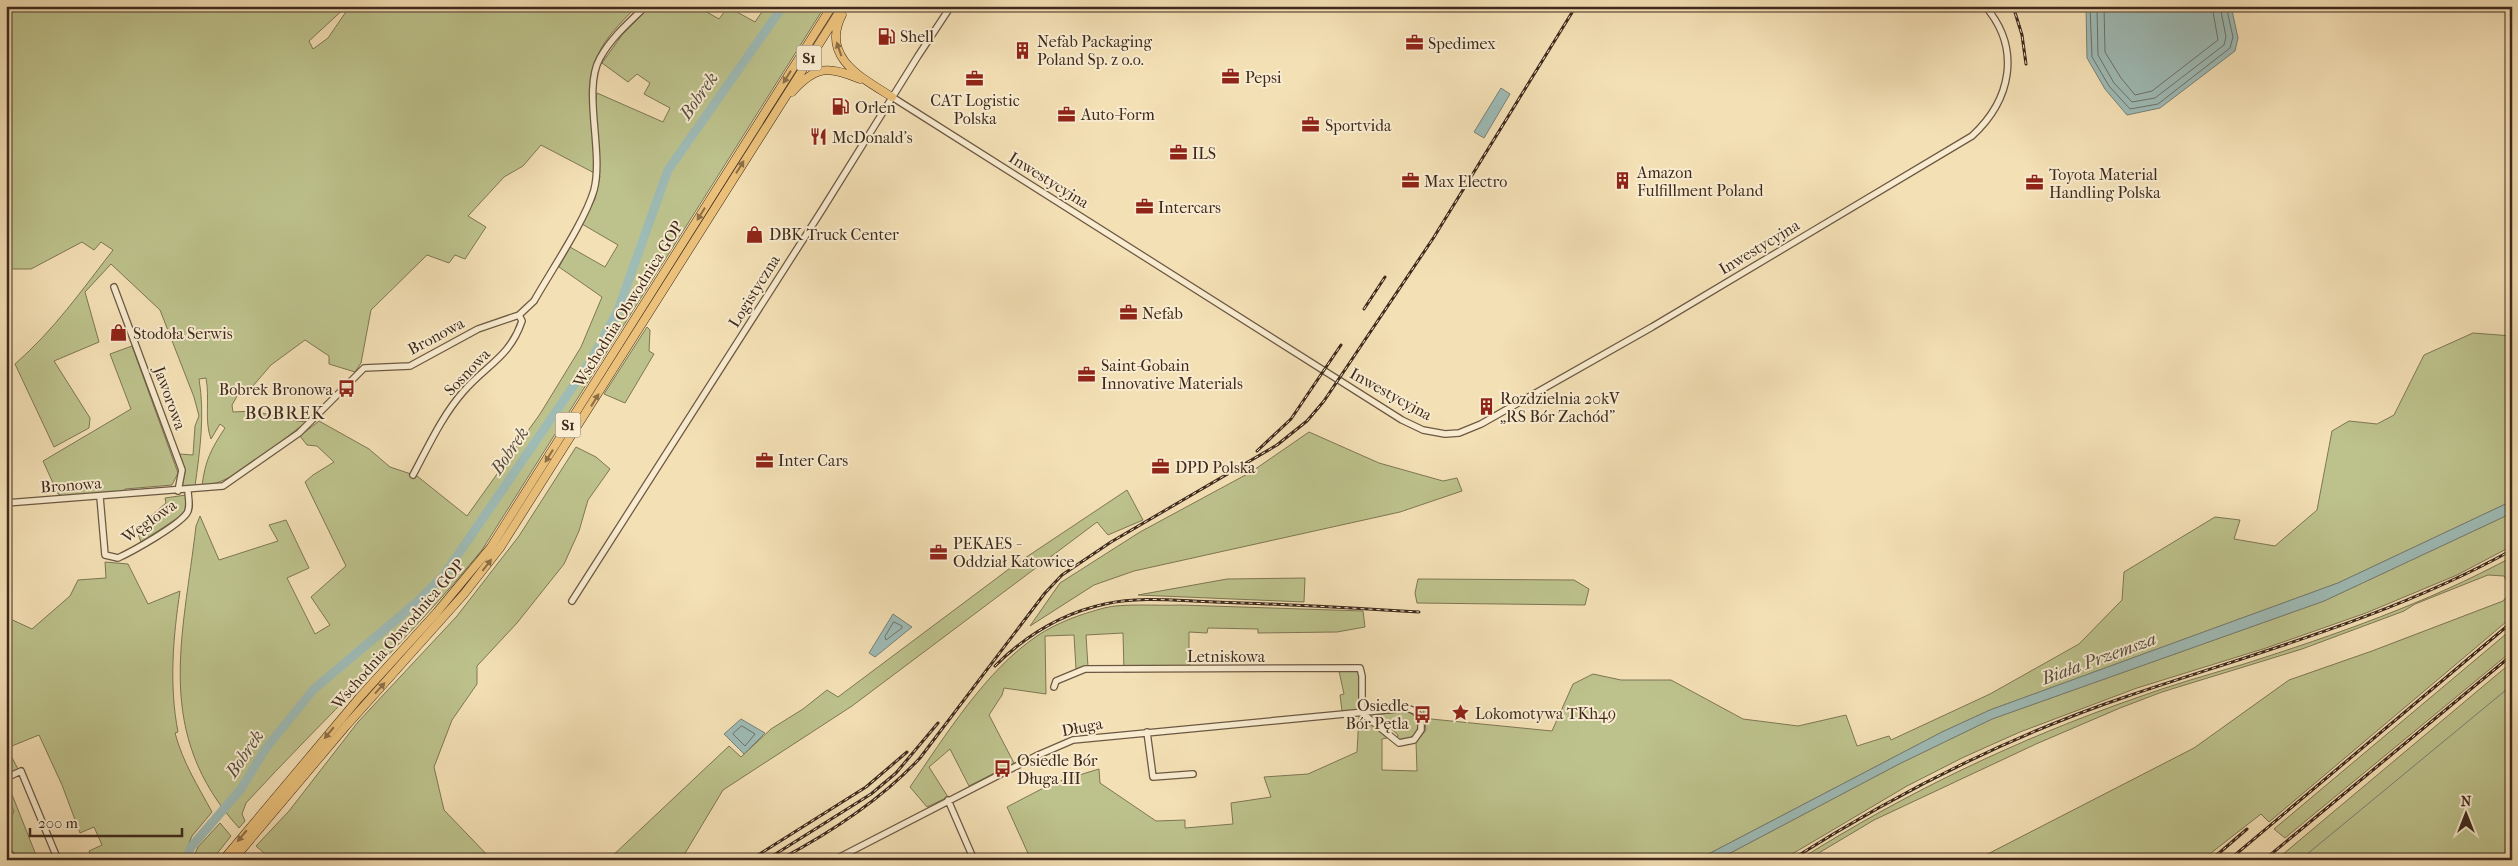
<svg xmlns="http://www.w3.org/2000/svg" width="2518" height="866" font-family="'IM FELL French Canon',serif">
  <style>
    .green { fill: #bdc28c; stroke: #7e7654 }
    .water { fill: #9ebbb6; stroke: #788179 }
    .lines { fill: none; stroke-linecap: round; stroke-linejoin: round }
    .shore { stroke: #6e726a; stroke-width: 1 }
    .stream { stroke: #788179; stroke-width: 1 }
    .river { stroke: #9ebbb6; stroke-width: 9 }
    .minor-casing { stroke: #6c5843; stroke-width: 8 }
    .highway-casing { stroke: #3f2a1d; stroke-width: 9 }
    .minor { stroke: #f8ebcf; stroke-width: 5.5 }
    .highway { stroke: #eac07a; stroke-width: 8 }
    .rail-casing { stroke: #3f2a1d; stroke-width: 3 }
    .rail { stroke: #f8ebcf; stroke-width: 1; stroke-dasharray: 4; stroke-linecap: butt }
    .oneway { fill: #8c6e47 }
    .labels { text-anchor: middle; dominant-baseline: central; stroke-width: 4; stroke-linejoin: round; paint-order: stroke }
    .shield { fill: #f8ebcf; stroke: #766452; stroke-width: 1 }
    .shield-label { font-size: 15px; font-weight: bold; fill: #3f2a1d }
    .poi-label { font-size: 16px; fill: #3f2a1d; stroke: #f8ebcf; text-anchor: start }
    .street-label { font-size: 16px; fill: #3f2a1d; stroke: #f8ebcf }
    .water-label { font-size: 18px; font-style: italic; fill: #574e43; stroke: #f8ebcf }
    .neighbourhood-label { font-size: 18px; letter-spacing: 1px; fill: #3f2a1d; stroke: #f8ebcf }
  </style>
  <rect width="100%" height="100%" fill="#f4e0b5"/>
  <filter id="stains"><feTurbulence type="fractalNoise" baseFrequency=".004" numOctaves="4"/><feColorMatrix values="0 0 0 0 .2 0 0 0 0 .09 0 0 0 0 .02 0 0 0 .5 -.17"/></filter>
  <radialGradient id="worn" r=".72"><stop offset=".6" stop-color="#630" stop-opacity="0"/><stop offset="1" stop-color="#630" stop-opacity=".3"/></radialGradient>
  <path class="green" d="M6 6H347L309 41 313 49 328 38 350 6H637C599 45 589 55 594 111L597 93 663 122 670 108 644 94 650 83 637 74 628 82 602 63 622 35 651 6H696L719 19 728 7 755 22 766 6H825L482 550C409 640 324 718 246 803L242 814 245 821 239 828C153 733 183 639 196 526L200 516 219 560 278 541 269 525 286 520 309 568 287 578 315 634 330 625 311 597 346 566 305 482 313 475 334 462 317 446 307 445 300 436 319 421 369 449 390 467 417 476 467 516 540 414 581 347 602 297 559 267 570 247 605 267 618 245 582 224 595 199 600 176 541 145 523 166 504 177 468 216 486 227 465 259 455 255 449 263 427 255 371 310 361 363 355 372 329 364V356L305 340 271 365 252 387 240 391 232 405 233 412C265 409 279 420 307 422 279 441 235 484 202 486 205 461 211 449 225 428L220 424 211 439C204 421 210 398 206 378L199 379C205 415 200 450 195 486L182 488 185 472 179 454 193 455 195 426 199 416 194 397 160 310 111 264 85 292 99 342 54 361 90 418 89 428 54 447 15 364C54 330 82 290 113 250L101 242 94 250 82 242 31 269H6Z
    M647 327 650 330 649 351 654 354 625 403 604 394Z
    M2473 333 2512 336V501L2338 583 1990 710 1942 732 1697 860H1031L1007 807 1053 783 1099 769 1100 783 1156 821 1185 820V828L1233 824 1231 803 1271 797 1264 777 1308 774 1357 752 1359 716 1363 717 1387 738 1382 739V770L1417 771 1416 742 1426 730 1423 710 1428 709 1431 719 1552 731 1573 684 1593 674 1621 680H1671L1743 719 1798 726 1846 715 1857 746 1889 736 1891 740 1990 694 2079 644 2122 600 2124 572 2215 517 2240 520 2234 539 2275 546 2317 510 2332 431 2349 421 2377 424 2394 415 2424 355Z
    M132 346 178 473 172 485 125 489V492L62 496 58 494 43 461 131 409 110 354Z
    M1309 432 1379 463 1443 481 1457 478 1462 491 1400 512 1134 571 1094 585 1030 626 1060 583 1140 532 1251 472Z
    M576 447 596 457 610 469 588 500 579 531 564 564 517 623 477 666V684L452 720 434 767 444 810 492 860H272L256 846 289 811 358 722 457 616 519 536Z
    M1127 490 1143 520 1108 535 1097 522 852 706 723 790 681 860H608L729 746 741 757 771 729 803 709 827 690 838 697 1013 566Z
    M186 495 185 513 141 542 136 529 166 503 165 498Z
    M2512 513V546L2457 575 2366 613 2266 648 2137 688 2020 732 1964 757 1907 786 1782 860H1717L1899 764 1992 719 2324 601Z
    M2512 557V617L2269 822 2261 814 2202 860H1976L2194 748 2289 680 2372 651 2503 601 2512 590 2504 576 2488 575 2415 604 2404 611 2302 649 2162 692 2120 708 2036 744 1874 820 1807 860H1799C1905 793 2018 739 2136 698 2171 685 2208 675 2244 664 2335 635 2427 603 2512 557Z
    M105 562 128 564 148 604 180 591C173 638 169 685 178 732L175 733C183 763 198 786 212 812L192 836 182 860H92L89 851 102 845 94 827 80 833 62 785 39 735 7 748 18 769 6 776V617L32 629 70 596 78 580 106 578Z
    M1305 578 1304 602 1138 595 1227 579Z
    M1418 579 1574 580 1589 589 1585 605 1417 603 1415 593Z
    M1180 605 1363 611 1365 627 1337 632 1258 633V629L1208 628 1207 633 1189 632V671L1124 672 1123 633 1086 635 1088 667 1076 669 1074 635 1045 636 1046 694 1004 688 1002 695 989 715 1014 763 969 786 950 749 929 767 948 797 927 807 910 787C945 736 986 670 1037 636 1056 623 1081 614 1104 608 1122 603 1159 606 1180 605Z
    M2512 629V651L2285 838 2274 829Z
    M2512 662V860H2276Z
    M1358 670 1360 672V710L1342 711 1340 695 1344 694 1339 671Z
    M1407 711 1416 717 1419 724 1415 735 1405 740 1397 739 1398 735 1378 717 1375 719 1373 715Z
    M6 782H7L38 860H17L6 845V830L14 811 6 796Z
    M220 823 231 836 212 860H192L198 847Z"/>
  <path class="water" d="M2086 6H2231L2238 38 2235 51 2160 108 2127 115 2105 89 2087 58Z
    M1501 88 1510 94 1484 138 1474 132Z
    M2512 501V513L2324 601 1992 719 1899 764 1717 860H1697L1942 732 1990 710 2338 583Z
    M893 614 912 627 875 657 869 653Z
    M741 719 765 733 744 754 724 734Z"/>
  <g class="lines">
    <path class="shore" d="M2090 6 2092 57 2109 86 2130 109 2158 104 2230 48 2233 37 2226 6
      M2097 6 2098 55 2114 83 2132 102 2155 98 2224 45 2226 37 2220 6
      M2104 6 2105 52 2121 78 2135 95 2152 91 2218 40 2212 6
      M894 622 902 626V628L886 640 885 637Z
      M742 726 755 734 745 746 733 734Z"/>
    <path class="stream" d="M2300 860 2512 685"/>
    <path class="river" d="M186 860 191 847 241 789 266 748 314 689 417 602 444 575 592 359 618 310 668 170 783 6"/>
    <defs>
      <path id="minor" d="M892 97 1402 420 1423 430 1445 434 1459 433 1481 424 1652 327 1972 136C2011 100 2022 49 1985 6
        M114 287 182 470 178 491
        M413 475C428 447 442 416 463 392 486 365 510 357 522 321L519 315
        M100 497 105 555 118 558C133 551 178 526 187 513 191 507 188 498 188 490
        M6 503 223 486 299 433 364 368 410 366 478 329 519 315 534 301C551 271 585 221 594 190 604 151 582 90 600 58 611 38 629 22 646 6
        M572 601 822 210 918 56 951 6
        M1054 687 1056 681 1085 669 1360 668 1362 676V713
        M1147 732 1153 777 1193 774
        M6 778 21 771 58 860
        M948 800 974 860
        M6 848 14 860
        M834 860 1036 756 1073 740 1407 708 1415 711 1421 717V730L1414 740 1399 743 1362 713"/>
      <path id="highway" d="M842 15C820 57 862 78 892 97
        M792 92C816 65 828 66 860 79
        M223 860 359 698 437 612 491 547 832 6
        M233 860 346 726 464 594 500 548 843 6"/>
    </defs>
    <use href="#minor" class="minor-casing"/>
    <use href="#highway" class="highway-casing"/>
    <use href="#minor" class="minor"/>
    <use href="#highway" class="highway"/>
    <defs>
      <path id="rail" d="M2013 6 2022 35 2026 64
        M1364 309 1385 277
        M1257 451 1291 419 1341 345
        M995 666C1026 635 1063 613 1105 604 1141 596 1179 601 1215 602 1283 604 1351 608 1419 612
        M750 860 866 787 907 752
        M766 860 871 794 896 773 938 723
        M779 860C830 833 881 800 920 758L1045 593 1062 575 1111 542 1277 445 1307 421 1324 401 1434 237 1576 6
        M1791 860C1897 793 2009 736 2128 696 2258 652 2391 617 2512 550
        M2211 860 2247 829
        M2229 860 2512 622
        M2264 860 2512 655"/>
    </defs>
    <use href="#rail" class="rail-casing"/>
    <use href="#rail" class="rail"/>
  </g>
  <defs><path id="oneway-solid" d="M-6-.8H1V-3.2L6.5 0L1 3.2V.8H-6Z" transform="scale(1.25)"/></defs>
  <g class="oneway">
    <use href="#oneway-solid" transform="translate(839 49) rotate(-109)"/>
    <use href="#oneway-solid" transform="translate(787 77) rotate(122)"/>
    <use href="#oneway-solid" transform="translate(740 167) rotate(-58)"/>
    <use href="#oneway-solid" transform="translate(701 214) rotate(122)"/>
    <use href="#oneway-solid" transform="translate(595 400) rotate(-58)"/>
    <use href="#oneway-solid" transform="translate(549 456) rotate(122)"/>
    <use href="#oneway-solid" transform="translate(487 565) rotate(-52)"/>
    <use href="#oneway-solid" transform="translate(380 688) rotate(-48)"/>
    <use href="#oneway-solid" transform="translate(329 733) rotate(130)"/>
    <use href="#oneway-solid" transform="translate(242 836) rotate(130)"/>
  </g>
  <defs>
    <symbol id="fuel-bare" viewBox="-9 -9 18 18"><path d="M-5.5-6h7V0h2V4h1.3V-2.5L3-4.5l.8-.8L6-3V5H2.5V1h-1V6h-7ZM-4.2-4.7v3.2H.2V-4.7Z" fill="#8f2418" stroke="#f8ebcf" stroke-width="2.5" paint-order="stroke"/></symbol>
    <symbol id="office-bare" viewBox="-9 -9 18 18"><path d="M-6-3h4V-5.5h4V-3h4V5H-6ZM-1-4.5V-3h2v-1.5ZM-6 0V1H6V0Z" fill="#8f2418" stroke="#f8ebcf" stroke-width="2.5" paint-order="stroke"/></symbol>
    <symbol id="building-bare" viewBox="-9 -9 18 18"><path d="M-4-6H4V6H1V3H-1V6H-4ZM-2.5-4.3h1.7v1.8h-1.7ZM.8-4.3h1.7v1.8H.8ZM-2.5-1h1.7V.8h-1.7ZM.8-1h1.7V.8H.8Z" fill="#8f2418" stroke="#f8ebcf" stroke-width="2.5" paint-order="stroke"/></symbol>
    <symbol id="restaurant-bare" viewBox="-9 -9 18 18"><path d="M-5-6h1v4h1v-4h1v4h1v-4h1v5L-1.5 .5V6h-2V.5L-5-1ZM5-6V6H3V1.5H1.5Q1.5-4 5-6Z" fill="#8f2418" stroke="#f8ebcf" stroke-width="2.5" paint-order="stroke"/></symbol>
    <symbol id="shop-bare" viewBox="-9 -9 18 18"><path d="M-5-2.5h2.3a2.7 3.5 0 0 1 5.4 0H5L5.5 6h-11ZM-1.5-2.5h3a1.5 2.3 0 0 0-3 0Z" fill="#8f2418" stroke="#f8ebcf" stroke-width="2.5" paint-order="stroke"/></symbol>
    <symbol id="bus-bare" viewBox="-9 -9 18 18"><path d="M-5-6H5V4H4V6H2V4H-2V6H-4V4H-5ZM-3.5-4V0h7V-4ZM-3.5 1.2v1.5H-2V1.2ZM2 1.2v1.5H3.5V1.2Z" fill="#8f2418" stroke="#f8ebcf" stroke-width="2.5" paint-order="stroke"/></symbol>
    <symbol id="sight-bare" viewBox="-9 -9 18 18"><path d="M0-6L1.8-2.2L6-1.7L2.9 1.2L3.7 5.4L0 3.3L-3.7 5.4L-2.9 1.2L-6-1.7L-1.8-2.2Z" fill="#8f2418" stroke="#f8ebcf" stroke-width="2.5" paint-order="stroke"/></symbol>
  </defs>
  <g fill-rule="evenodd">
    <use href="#fuel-bare" x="874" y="24" width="25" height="25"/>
    <use href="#office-bare" x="1402" y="30" width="25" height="25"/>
    <use href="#building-bare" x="1010" y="38" width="25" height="25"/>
    <use href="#office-bare" x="1218" y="64" width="25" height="25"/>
    <use href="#office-bare" x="962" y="66" width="25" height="25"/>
    <use href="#fuel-bare" x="828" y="94" width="25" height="25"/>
    <use href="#office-bare" x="1054" y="102" width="25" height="25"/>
    <use href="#office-bare" x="1298" y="112" width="25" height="25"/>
    <use href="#restaurant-bare" x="806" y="124" width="25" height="25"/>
    <use href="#office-bare" x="1166" y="140" width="25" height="25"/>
    <use href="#office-bare" x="1398" y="168" width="25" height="25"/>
    <use href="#building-bare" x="1610" y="168" width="25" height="25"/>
    <use href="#office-bare" x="2022" y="170" width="25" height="25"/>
    <use href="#office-bare" x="1132" y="194" width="25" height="25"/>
    <use href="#shop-bare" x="742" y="222" width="25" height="25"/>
    <use href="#office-bare" x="1116" y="300" width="25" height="25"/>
    <use href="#shop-bare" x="106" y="320" width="25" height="25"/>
    <use href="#office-bare" x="1074" y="362" width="25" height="25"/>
    <use href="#bus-bare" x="334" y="376" width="25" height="25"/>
    <use href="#building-bare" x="1474" y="394" width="25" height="25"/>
    <use href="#office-bare" x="752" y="448" width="25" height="25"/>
    <use href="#office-bare" x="1148" y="454" width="25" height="25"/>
    <use href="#office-bare" x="926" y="540" width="25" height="25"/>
    <use href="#sight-bare" x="1448" y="700" width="25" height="25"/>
    <use href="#bus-bare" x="1410" y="702" width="25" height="25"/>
    <use href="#bus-bare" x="990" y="756" width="25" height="25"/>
  </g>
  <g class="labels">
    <g class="shield">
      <rect x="796.5" y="45.5" width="25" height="25" rx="4"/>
      <rect x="555.5" y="412.5" width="25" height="25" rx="4"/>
    </g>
    <g class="shield-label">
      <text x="809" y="58">S1</text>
      <text x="568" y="425">S1</text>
    </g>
    <g class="poi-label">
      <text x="900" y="36">Shell</text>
      <text x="1037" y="41">Nefab Packaging<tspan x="1037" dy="18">Poland Sp. z o.o.</tspan></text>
      <text x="1428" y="43">Spedimex</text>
      <text x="1245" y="77">Pepsi</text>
      <text x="975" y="100" text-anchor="middle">CAT Logistic<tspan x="975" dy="18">Polska</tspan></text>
      <text x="855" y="107">Orlen</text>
      <text x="1081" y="114">Auto-Form</text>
      <text x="1325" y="125">Sportvida</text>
      <text x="832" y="137">McDonald's</text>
      <text x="1192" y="153">ILS</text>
      <text x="1637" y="172">Amazon<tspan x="1637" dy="18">Fulfillment Poland</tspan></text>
      <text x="2049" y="174">Toyota Material<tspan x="2049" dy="18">Handling Polska</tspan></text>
      <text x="1424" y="181">Max Electro</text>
      <text x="1158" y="207">Intercars</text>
      <text x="769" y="234">DBK Truck Center</text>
      <text x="1142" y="313">Nefab</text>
      <text x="133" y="333">Stodoła Serwis</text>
      <text x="1101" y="365">Saint-Gobain<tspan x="1101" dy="18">Innovative Materials</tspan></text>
      <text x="333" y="389" text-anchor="end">Bobrek Bronowa</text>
      <text x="1500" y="398">Rozdzielnia 20kV<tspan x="1500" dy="18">„RS Bór Zachód”</tspan></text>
      <text x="778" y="460">Inter Cars</text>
      <text x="1175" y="467">DPD Polska</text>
      <text x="953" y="543">PEKAES -<tspan x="953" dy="18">Oddział Katowice</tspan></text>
      <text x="1409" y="705" text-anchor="end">Osiedle<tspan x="1409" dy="18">Bór Pętla</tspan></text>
      <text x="1475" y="713">Lokomotywa TKh49</text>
      <text x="1017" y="760">Osiedle Bór<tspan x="1017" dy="18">Długa III</tspan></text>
    </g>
    <g class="street-label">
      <text transform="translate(1049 180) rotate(32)">Inwestycyjna</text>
      <text transform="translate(1759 247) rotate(-31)">Inwestycyjna</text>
      <text transform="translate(754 291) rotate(-58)">Logistyczna</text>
      <text transform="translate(628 304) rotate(-58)">Wschodnia Obwodnica GOP</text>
      <text transform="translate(436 336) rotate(-28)">Bronowa</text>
      <text transform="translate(467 372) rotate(-46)">Sosnowa</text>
      <text transform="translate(1391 394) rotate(29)">Inwestycyjna</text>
      <text transform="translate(170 398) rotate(70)">Jaworowa</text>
      <text transform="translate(71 485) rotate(-4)">Bronowa</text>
      <text transform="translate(149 521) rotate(-35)">Węglowa</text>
      <text transform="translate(398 634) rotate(-49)">Wschodnia Obwodnica GOP</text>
      <text x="1226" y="656">Letniskowa</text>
      <text transform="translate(1082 727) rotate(-11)">Długa</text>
    </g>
    <g class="water-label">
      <text transform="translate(699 96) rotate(-55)">Bobrek</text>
      <text transform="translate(510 451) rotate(-56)">Bobrek</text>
      <text transform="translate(2099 659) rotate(-20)">Biała Przemsza</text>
      <text transform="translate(245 754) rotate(-56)">Bobrek</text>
    </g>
    <g class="neighbourhood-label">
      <text x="285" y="413">BOBREK</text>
    </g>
  </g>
  <rect width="2518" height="866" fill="none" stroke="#f4e0b5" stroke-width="25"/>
  <rect x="8" y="8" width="2503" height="851" fill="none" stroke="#3f2a1d" stroke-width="2.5"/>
  <rect x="12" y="12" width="2493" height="841" fill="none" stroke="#3f2a1d"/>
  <g transform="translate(2466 814)" stroke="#f8ebcf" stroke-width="4" paint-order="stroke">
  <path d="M0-4L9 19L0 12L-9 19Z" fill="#3f2a1d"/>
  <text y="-8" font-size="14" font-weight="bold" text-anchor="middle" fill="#3f2a1d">N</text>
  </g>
  <path d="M30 828v8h152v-8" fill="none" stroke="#3f2a1d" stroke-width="2.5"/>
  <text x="38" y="828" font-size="15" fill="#3f2a1d" stroke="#f8ebcf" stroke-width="4" paint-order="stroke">200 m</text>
  <rect width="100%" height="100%" filter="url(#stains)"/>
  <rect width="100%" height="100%" fill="url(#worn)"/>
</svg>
